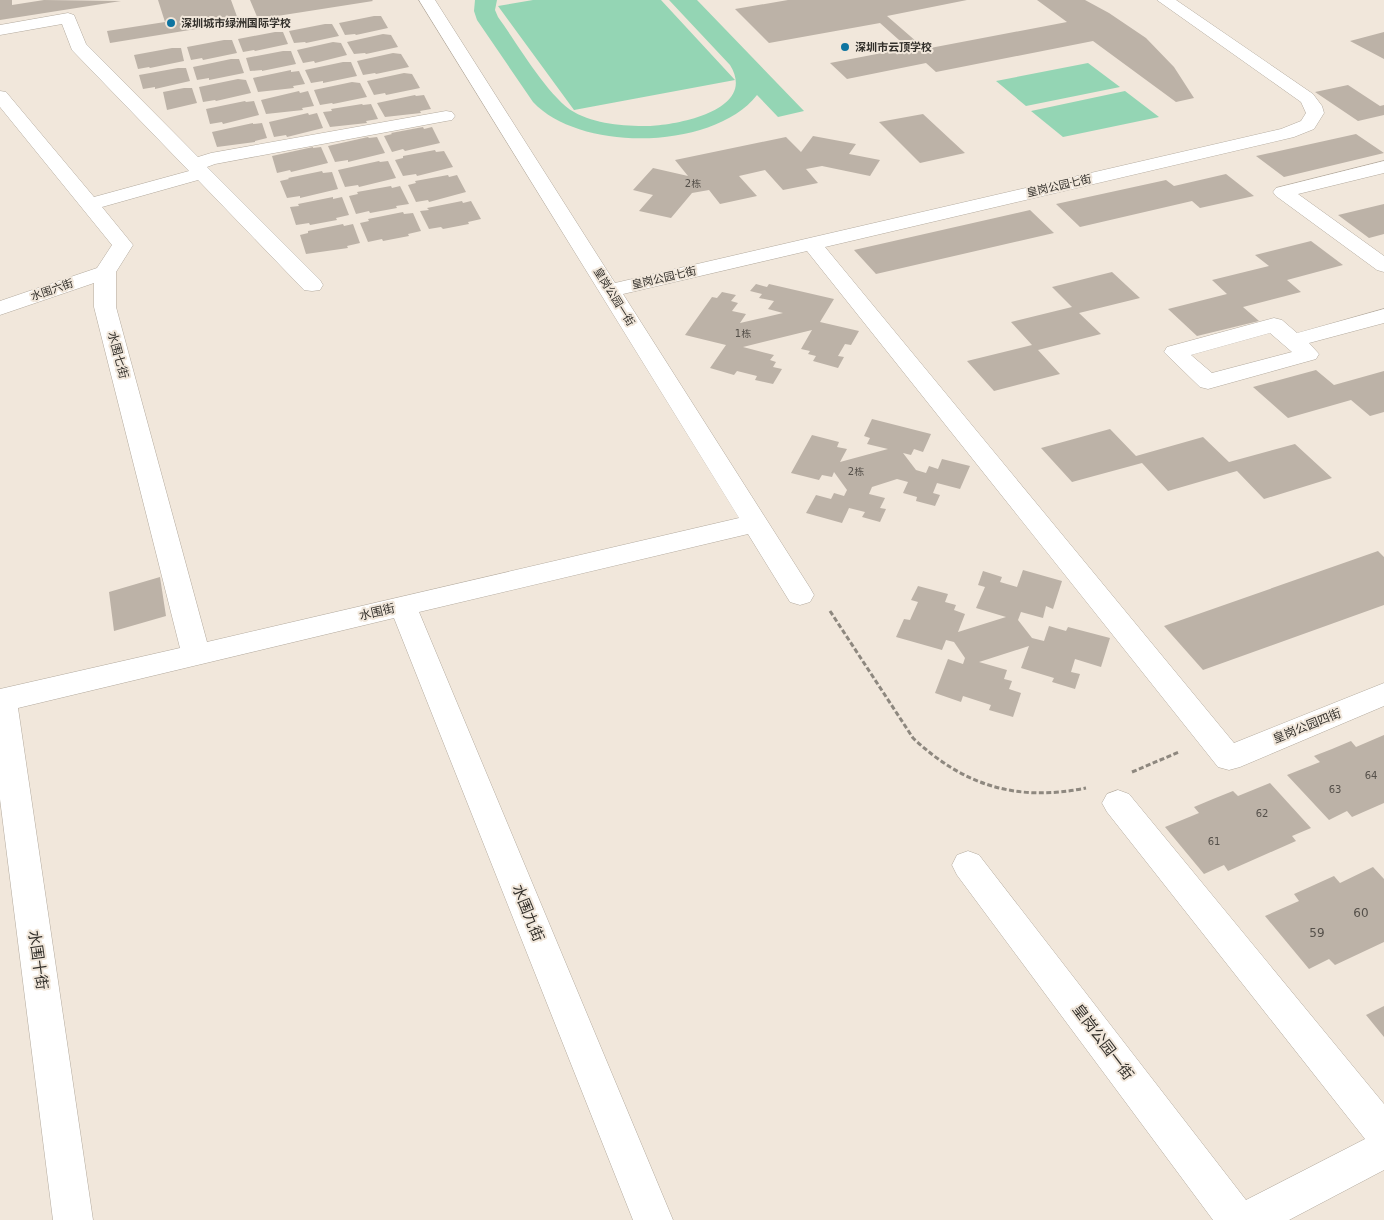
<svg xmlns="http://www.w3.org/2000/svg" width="1384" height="1220" font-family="'DejaVu Sans','Noto Sans SC',sans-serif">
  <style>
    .green { fill: #94d5b4 }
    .building { fill: #bcb2a7 }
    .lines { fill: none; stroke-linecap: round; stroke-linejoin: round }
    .minor-casing { stroke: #b3aa9e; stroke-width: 1 }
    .path { stroke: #8e887f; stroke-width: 3; stroke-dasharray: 5 2.5; stroke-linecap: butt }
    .minor { fill: #fff; fill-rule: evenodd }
    .poi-dot { fill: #0e74a0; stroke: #f1e7db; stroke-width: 2 }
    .labels { text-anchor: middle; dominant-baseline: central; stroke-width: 4; stroke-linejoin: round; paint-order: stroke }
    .number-label { font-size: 10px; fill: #55504a }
    .far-poi-label { font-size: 11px; font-weight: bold; fill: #33302b; stroke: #f1e7db; text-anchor: start }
    .far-street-label { font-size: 11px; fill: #33302b; stroke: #f1e7db }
    .street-label { font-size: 12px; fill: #33302b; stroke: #f1e7db }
    .near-number-label { font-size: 12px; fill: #55504a }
    .near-street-label { font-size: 15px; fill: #33302b; stroke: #f1e7db }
  </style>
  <rect width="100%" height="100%" fill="#f1e7db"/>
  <path class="green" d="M475 0H497L495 10 498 17C517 43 548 97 574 112 595 124 623 126 648 126 678 125 758 110 730 65L669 0H697L804 111 778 117 757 95C714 150 581 153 533 102L477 20 474 11Z
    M533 0H661L735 80 574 110 498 6Z
    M1088 63 1120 87 1026 106 996 81Z
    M1125 91 1159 117 1063 137 1031 111Z"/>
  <path class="building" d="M0 0H12V5L44 0 121 1 0 20Z
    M158 0H231L239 22 110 43 107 31 165 22Z
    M250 0H372L373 1 258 19Z
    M788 0H967L887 16 925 49 1067 22 1037 0H1085L1109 13 1146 38 1174 67 1194 98 1176 102 1093 41 936 72 926 63 847 79 830 63 908 48 880 23 769 43 735 9Z
    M374 16H381L388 28 356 35 355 34 345 35 339 23Z
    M325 24H332L339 36 306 43 305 42 294 43 289 31Z
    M275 32H283L288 44 255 51 254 50 243 52 238 39Z
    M1384 32V59L1350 41Z
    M383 34 391 35 398 47 366 54 365 53 354 54 347 42Z
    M224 40H232L237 53 203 60 202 58 191 60 187 47Z
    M333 42 341 43 347 55 315 63 314 61 303 63 297 50Z
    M172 48H181L184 61 150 68 149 67 138 69 134 55Z
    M283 51H291L296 64 262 71V70L250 71 246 58Z
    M393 53 401 54 409 67 376 74 375 73 363 75 357 61Z
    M231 59H239L244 73 209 80V78L197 80 193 67Z
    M343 62H351L357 76 323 83V81L311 83 305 70Z
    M178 68H186L190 81 155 89V87L143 89 139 75Z
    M291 70V72L299 71 305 84 293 86 294 88 258 92 253 78Z
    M404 73 412 74 420 88 386 95 385 93 374 95 367 81Z
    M238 79 246 80 251 93 216 101 215 100 203 102 199 87Z
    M352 82 360 83 367 97 333 104 332 103 320 105 314 90Z
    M1348 85 1380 106 1384 105V115L1358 121 1315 92Z
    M184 88H192L197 103 167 110 163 92Z
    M299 91 300 93 308 91 314 106 302 108 303 110 266 114 261 100Z
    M415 95 416 96 424 95 431 109 420 111 421 113 385 117 377 103Z
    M245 101 246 102 254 101 259 115 223 124 222 122 210 124 206 109Z
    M362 104 363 105 371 104 378 119 366 121 367 123 330 127 323 112 332 111 331 109Z
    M308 113 309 115 317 113 323 128 287 137 286 135 274 137 269 122Z
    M923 114 965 153 920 163 879 122Z
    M253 123V124L262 123 267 138 255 141V142L217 147 212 132Z
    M423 127 424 129 432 127 440 143 405 151 403 149 392 152 384 136 392 134 391 133Z
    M1356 134 1384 153 1284 177 1256 156Z
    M813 136 856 144 849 154 880 160 870 176 822 166 806 169 818 183 783 190 765 170 739 176 757 196 720 204 709 190 692 193 671 218 639 211 653 195 633 190 653 168 688 176 675 160 786 137 801 152Z
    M368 137 369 138 377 137 385 153 348 162V160L335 162 328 146Z
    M313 147V148L321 147 328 163 291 172 290 170 277 173 272 156Z
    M435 150 436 152 444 151 453 167 417 176 416 174 403 176 395 160 403 158V156Z
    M379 161 380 162 388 161 396 178 359 187 358 185 345 187 338 170Z
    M322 171 323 173 332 172 338 189 300 198V196L287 198 280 181 289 179 288 178Z
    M1226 174 1254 196 1200 208 1192 201 1080 227 1056 204 1166 180 1174 186Z
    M448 175 449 177 457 175 466 192 429 202 428 200 416 202 408 185 416 183 415 181Z
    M391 186 392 188 400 186 409 204 396 206 397 208 370 213 369 211 356 214 349 196 358 194 357 192Z
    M333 197V199L342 197 349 215 336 218 337 220 310 225 309 223 296 225 290 207 299 206 298 204Z
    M462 201 463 203 471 201 481 219 468 222 469 224 443 229 441 227 429 229 420 211 429 210 427 208Z
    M1384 204V234L1369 238 1338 215Z
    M1030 210 1054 233 876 274 854 250Z
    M403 212 404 214 413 213 421 231 408 234 409 236 383 241 382 239 368 242 360 223 369 221 368 219Z
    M343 224 344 226 353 224 360 243 347 246 348 248 306 254 300 235 308 233V231Z
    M1311 241 1343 265 1287 280 1301 292 1243 307 1259 321 1197 336 1168 309 1227 294 1212 280 1269 266 1255 255Z
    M1112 272 1140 298 1079 313 1101 334 1038 350 1060 374 994 391 967 361 1032 345 1011 322 1072 307 1052 287Z
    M756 284 767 287 769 284 834 299 820 322 859 331 851 345 845 344 838 356 844 357 838 368 813 361 816 356 808 354 810 351 801 349 812 330 743 347 774 355 770 360 776 362 773 367 782 369 773 384 755 380 757 376 737 371 734 375 710 368 726 345 685 335 712 297 717 298 722 292 736 295 731 301 738 303 732 311 746 314 740 323 783 313 768 309 774 301 759 298 762 294 750 291Z
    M1316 370 1334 385 1384 371V412L1370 416 1351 400 1288 418 1253 387Z
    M872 419 931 434 923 452 914 449 911 455 903 453 916 470 926 473 929 466 938 469 942 459 970 466 960 489 937 483 933 493 940 495 935 506 916 501 917 497 903 493 908 482 897 479 872 487 869 494 885 498 880 508 886 509 880 522 862 517 865 512 849 508 842 523 806 513 816 495 831 499 834 493 844 496 847 490 834 472 832 477 822 475 819 480 791 473 812 435 839 442 837 447 847 449 840 462 888 449 867 444 870 438 864 436Z
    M1110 429 1136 456 1203 437 1229 462 1295 444 1332 478 1264 499 1237 471 1168 491 1142 463 1072 482 1041 448Z
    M1378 551 1384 557V605L1203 670 1164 626Z
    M1023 570 1062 581 1053 609 1046 606 1043 618 1021 612 1018 620 1032 638 1044 641 1049 626 1066 631 1068 627 1110 638 1101 667 1075 659 1071 672 1080 674 1075 689 1052 682 1054 678 1021 668 1029 646 979 662 1007 670 1004 679 1012 681 1009 689 1021 693 1013 717 989 710 991 705 963 696 961 702 935 693 948 659 963 664 965 658 954 642 946 640 942 650 896 637 904 619 910 620 918 602 911 600 918 586 948 594 945 602 956 605 954 610 965 614 958 632 1006 617 976 608 985 587 978 585 983 571 1002 577 1000 582 1017 587Z
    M160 577 166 616 114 631 109 592Z
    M1384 735V803L1352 817 1347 811 1329 820 1287 775 1320 762 1314 756 1332 749 1351 741 1356 747Z
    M1270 783 1311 828 1292 836 1296 841 1228 871 1224 865 1204 874 1165 827 1199 813 1194 807 1213 799 1233 791 1238 796Z
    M1373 867 1384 879V942L1335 965 1329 959 1309 969 1265 916 1299 901 1294 894 1334 876 1340 883Z
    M1384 1006V1037L1366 1015Z"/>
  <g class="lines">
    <defs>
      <path id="minor" d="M419 0H435L615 283 1281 129 1301 121 1306 113 1301 102 1157 0H1176L1313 94 1322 106 1324 113 1314 129 1294 137 825 247 1234 743 1384 683V706L1240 767 1229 770 1218 767 807 251 623 294 810 588 814 595 810 602 800 605 790 602 748 534 419 612 673 1220H633L394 618 18 708 93 1220H53L0 799V689L180 648 94 307V283L0 315V301L97 268 112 245 0 107V91L6 92 94 197 189 171 72 50 62 24 0 35V25L68 13 74 15 86 44 198 157 211 153 446 111 452 112 455 116 452 120 446 121 215 164 207 167 320 280 323 285 320 290 312 291 304 290 198 180 102 207 133 245 116 272V307L207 642 739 518Z
        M1384 161V173L1298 194 1384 256V272L1377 270 1276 196 1273 192 1276 188Z
        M1384 309V323L1309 343 1319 354 1316 359 1208 389 1200 387 1164 352 1167 347 1274 318 1282 320 1297 333ZM1270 333 1292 352 1212 373 1191 355Z
        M1118 790 1129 794 1384 1104V1170L1289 1220H1213L957 875 952 865 957 855 968 851 979 855 1246 1200 1365 1139 1107 812 1102 803 1107 794Z"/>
    </defs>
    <use href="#minor" class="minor-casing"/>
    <path class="path" d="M830 611 913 738C964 786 1017 802 1086 788
      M1132 772 1179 752"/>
    <use href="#minor" class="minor"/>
  </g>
  <g class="poi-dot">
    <circle cx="171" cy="23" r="5"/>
    <circle cx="845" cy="47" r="5"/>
  </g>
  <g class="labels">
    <g class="number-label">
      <text x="693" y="183">2栋</text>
      <text x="743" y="333">1栋</text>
      <text x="856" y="471">2栋</text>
      <text x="1371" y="775">64</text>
      <text x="1335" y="789">63</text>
      <text x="1262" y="813">62</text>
      <text x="1214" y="841">61</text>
    </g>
    <g class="far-poi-label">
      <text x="181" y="23">深圳城市绿洲国际学校</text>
      <text x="855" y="47">深圳市云顶学校</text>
    </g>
    <g class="far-street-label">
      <text transform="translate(1059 186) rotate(-13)">皇岗公园七街</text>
      <text transform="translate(664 278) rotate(-13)">皇岗公园七街</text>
      <text transform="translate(52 290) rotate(-19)">水围六街</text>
      <text transform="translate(614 297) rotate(58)">皇岗公园一街</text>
    </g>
    <g class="street-label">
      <text transform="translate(118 355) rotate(75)">水围七街</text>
      <text transform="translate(377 612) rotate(-13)">水围街</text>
      <text transform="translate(1307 726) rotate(-22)">皇岗公园四街</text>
    </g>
    <g class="near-number-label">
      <text x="1361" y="913">60</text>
      <text x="1317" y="933">59</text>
    </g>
    <g class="near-street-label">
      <text transform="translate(528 913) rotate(68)">水围九街</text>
      <text transform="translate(38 960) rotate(82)">水围十街</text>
      <text transform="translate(1103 1042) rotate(53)">皇岗公园一街</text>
    </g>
  </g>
</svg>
